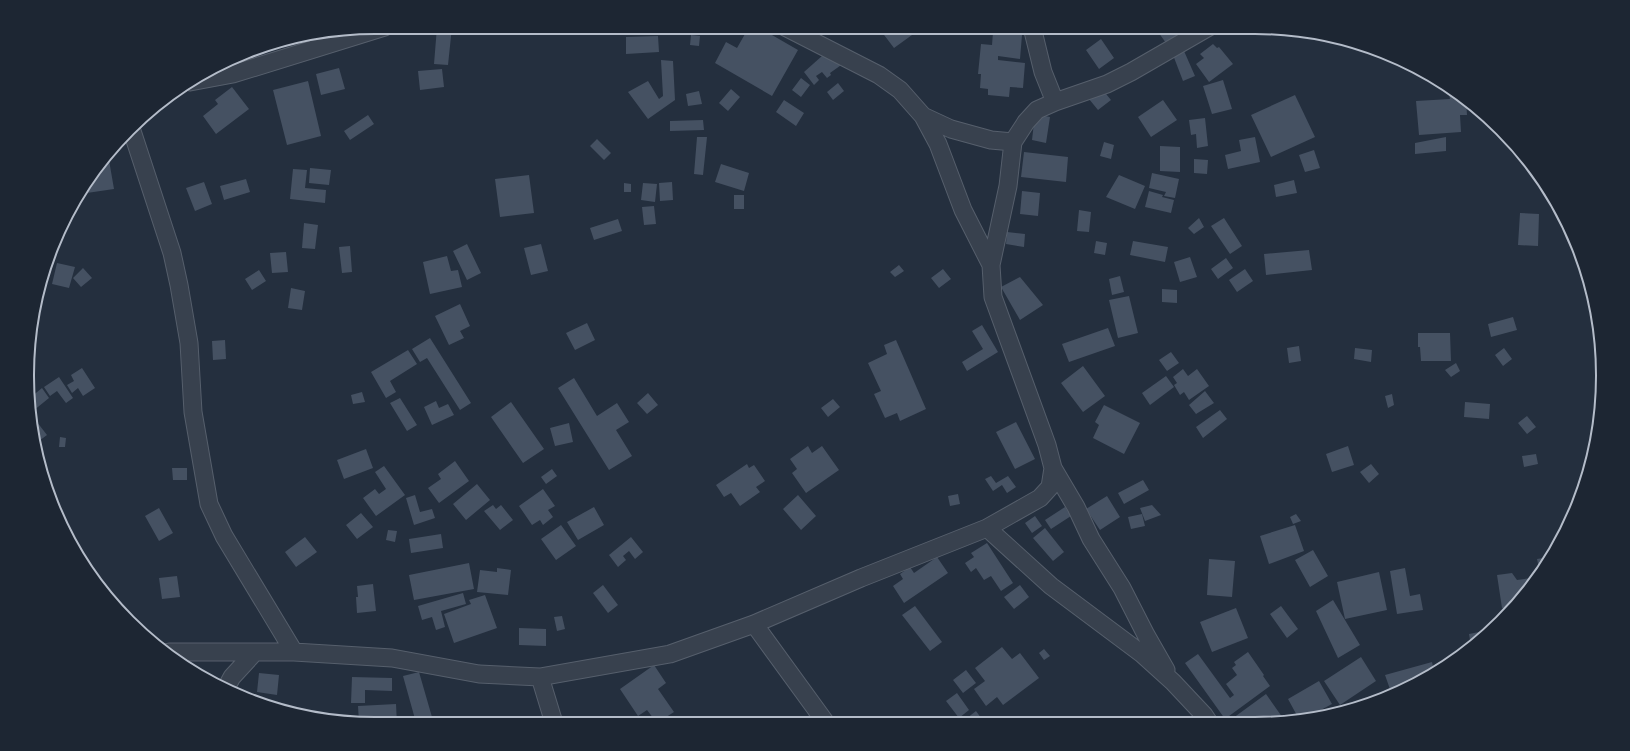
<svg xmlns="http://www.w3.org/2000/svg" width="1630" height="751" font-family="Roboto,sans-serif">
  <style>
    .building { fill: #455162 }
    .lines { fill: none; stroke-linecap: round; stroke-linejoin: round }
    .street-casing { stroke: #565f6c; stroke-width: 19 }
    .street { stroke: #38414e; stroke-width: 17 }
    .rim { fill: none; stroke: #b4bcc9; stroke-width: 2 }
  </style>
  <rect width="100%" height="100%" fill="#242f3e"/>
  <path class="building" d="M437 27H452L448 65 434 64Z
    M695 27H704L702 32 694 30Z
    M749 27H758L798 50 772 96 715 63 726 42 737 48Z
    M878 27H907L912 35 894 48Z
    M933 27H946L947 31 934 32Z
    M1076 27H1087L1088 29 1079 33Z
    M1159 27H1189L1166 43 1156 29Z
    M993 32 1022 35 1020 59 998 56V60L1025 63 1023 88 1010 87 1009 97 988 95V89L980 88 981 74H978L981 44 992 45Z
    M691 35 700 36 699 46 690 45Z
    M658 36 659 52 626 54V37Z
    M1101 39 1114 58 1099 69 1086 50Z
    M1213 44 1217 48 1219 47 1233 64 1209 82 1196 64 1204 58 1200 54Z
    M1184 51 1195 76 1183 81 1173 55Z
    M819 53 844 63 830 73 831 75 827 78 822 72 816 76 819 80 814 85 804 72 822 56Z
    M661 60 673 61 675 100 648 119 628 92 648 81 659 99 663 96Z
    M339 68 345 89 321 95 316 74Z
    M442 69 444 87 420 90 418 71Z
    M801 78 810 85 801 97 792 90Z
    M1223 80 1232 109 1212 114 1203 86Z
    M308 81 321 136 287 145 273 90Z
    M838 83 844 91 833 100 827 92Z
    M232 87 249 109 216 134 203 116 218 104 215 100Z
    M731 89 740 97 728 111 719 103Z
    M1102 89 1111 100 1098 110 1089 99Z
    M699 91 702 104 688 106 686 94Z
    M1449 94H1458L1466 100 1467 115H1460L1461 132 1419 135 1416 101 1450 99Z
    M1295 95 1315 137 1271 157 1251 115Z
    M784 100 804 113 796 126 776 112Z
    M1163 100 1177 120 1151 137 1138 117Z
    M1035 114 1050 117 1046 143 1032 140Z
    M368 115 374 124 350 140 344 131Z
    M1205 118 1208 146 1197 148 1196 134 1191 135 1189 120Z
    M703 120 704 130 670 131V121Z
    M697 137H707L703 175 694 174Z
    M1255 137 1260 162 1228 169 1225 155 1241 151 1239 140Z
    M1446 137V151L1415 154V143Z
    M597 139 611 153 604 160 590 146Z
    M1104 142 1114 145 1111 159 1100 156Z
    M1160 146 1180 147V172L1160 171Z
    M1314 150 1320 168 1305 172 1299 155Z
    M1024 152 1068 157 1066 182 1021 177Z
    M1194 159 1208 160 1207 174 1194 173Z
    M107 160H109L114 189 80 194Z
    M721 164 749 173 744 191 715 182Z
    M310 168 331 170 329 185 309 183Z
    M293 169 307 170 305 188 326 190 325 203 290 199Z
    M1152 173 1179 179 1175 198 1164 196 1166 192 1149 188Z
    M529 175 534 213 500 217 495 179Z
    M1119 175 1145 186 1135 209 1106 197Z
    M246 179 250 192 224 200 220 186Z
    M1294 180 1297 193 1276 197 1274 185Z
    M204 182 212 204 195 211 186 188Z
    M672 182 673 200 660 201 659 183Z
    M624 183 631 184V192H624Z
    M643 183 657 184 655 202 641 200Z
    M1022 191 1040 193 1038 216 1020 214Z
    M1149 191 1163 195 1162 197 1174 200 1171 213 1145 207Z
    M734 195H744V209H734Z
    M654 206 656 224 644 225 642 207Z
    M1079 210 1091 212 1089 232 1077 231Z
    M1520 213 1539 214 1538 246 1518 245Z
    M1199 218 1204 227 1194 234 1188 228Z
    M1224 218 1242 246 1230 254 1211 226Z
    M618 219 622 231 594 240 590 228Z
    M304 223 318 225 315 249 302 248Z
    M1007 232 1025 234 1024 247 1006 244Z
    M1096 241 1107 243 1105 255 1094 253Z
    M1133 241 1168 247 1165 262 1130 255Z
    M467 244 481 273 467 280 453 251Z
    M541 244 548 271 531 275 524 248Z
    M350 246 352 272 342 273 339 247Z
    M1309 250 1312 270 1266 275 1264 254Z
    M286 252 288 272 272 273 270 253Z
    M447 256 451 271 458 270 462 287 430 294 423 262Z
    M1190 257 1197 277 1180 282 1174 262Z
    M1226 258 1233 268 1218 279 1211 269Z
    M57 263 75 267 69 288 52 284Z
    M899 265 904 271 895 277 890 272Z
    M83 268 92 278 81 287 73 278Z
    M943 269 951 279 939 288 931 278Z
    M1245 269 1253 281 1237 292 1229 280Z
    M259 270 266 281 252 290 245 279Z
    M1120 276 1124 292 1112 295 1109 279Z
    M1020 277 1043 305 1020 320 1001 287Z
    M291 288 305 291 302 310 288 308Z
    M1162 289 1177 290V303L1162 302Z
    M1129 296 1138 333 1118 338 1109 300Z
    M460 304 470 326 460 331 464 338 449 345 435 316Z
    M1513 317 1517 330 1491 337 1488 324Z
    M587 323 595 340 575 350 566 333Z
    M982 325 998 352 967 371 962 362 983 349 972 331Z
    M1108 328 1115 346 1069 362 1062 344Z
    M1418 333H1450L1451 361H1421L1420 347H1418Z
    M430 338 471 403 460 410 427 358 420 362 412 349Z
    M225 340 226 359 213 360 212 341Z
    M896 340 926 409 900 421 897 413 885 418 874 394 881 391 868 363 887 354 884 345Z
    M1299 346 1301 361 1289 363 1287 348Z
    M1355 348 1372 350 1371 362 1354 359Z
    M1504 348 1512 359 1503 366 1495 355Z
    M408 350 417 364 390 381 396 392 386 398 371 372Z
    M1171 352 1179 363 1167 371 1159 360Z
    M1456 363 1460 371 1451 377 1445 370Z
    M1083 366 1105 396 1083 412 1061 383Z
    M82 368 95 388 83 396 78 388 72 393 67 385 74 381 71 375Z
    M1183 369 1188 376 1197 369 1209 386 1189 400 1184 392 1180 395 1174 385 1177 383 1173 377Z
    M1166 376 1174 387 1150 405 1142 393Z
    M59 377 73 398 66 403 57 391 50 396 44 387Z
    M574 378 597 416 617 403 629 422 616 430 632 456 609 470 558 388Z
    M42 388 49 398 33 411 30 408 31 397Z
    M1205 391 1214 403 1196 414 1189 405Z
    M362 392 365 402 353 404 351 395Z
    M648 393 658 405 647 414 637 403Z
    M1392 394 1394 405 1388 408 1385 396Z
    M400 398 417 425 407 431 390 403Z
    M833 399 840 407 828 417 821 408Z
    M436 401 439 408 448 404 454 415 432 425 424 407Z
    M511 402 544 449 523 463 491 417Z
    M1465 402 1490 404 1489 419 1464 417Z
    M1104 405 1140 423 1124 454 1093 438 1099 425 1095 422Z
    M1220 410 1227 419 1203 438 1196 427Z
    M30 413 47 435 35 444 30 421Z
    M1527 416 1536 427 1527 434 1518 423Z
    M1016 422 1035 459 1015 469 996 432Z
    M569 423 573 442 555 446 550 428Z
    M60 437 66 438 65 447H59Z
    M808 446 812 453 822 446 839 470 806 493 792 473 797 469 790 459Z
    M1348 446 1354 465 1332 472 1326 454Z
    M366 449 373 468 344 479 337 460Z
    M1536 454 1538 464 1524 467 1522 456Z
    M455 461 469 481 439 503 428 488 441 479 438 474Z
    M747 464 749 468 754 465 765 481 756 487 760 492 740 506 731 493 724 497 716 485Z
    M1371 464 1379 474 1369 483 1360 472Z
    M384 466 405 495 376 516 363 498 375 489 379 494 386 489 375 472Z
    M172 468H187V480H173Z
    M552 469 557 476 546 484 541 477Z
    M991 476 996 483 1008 476 1016 487 1007 493 1002 485 993 491 985 479Z
    M1143 480 1149 490 1124 504 1118 493Z
    M477 484 490 500 466 520 453 504Z
    M543 489 555 506 548 510 553 517 543 525 540 520 532 525 519 506Z
    M958 494 960 504 950 506 948 496Z
    M415 495 420 512 432 509 435 518 414 525 406 498Z
    M798 495 816 516 801 530 783 509Z
    M1107 496 1120 517 1100 530 1086 509Z
    M493 505 496 509 501 505 513 520 500 530 484 511Z
    M1152 505 1161 515 1145 521 1140 508Z
    M594 507 604 525 578 540 567 522Z
    M1065 507 1071 516 1051 529 1045 520Z
    M159 508 173 533 159 541 145 516Z
    M361 513 373 527 357 539 346 525Z
    M1142 514 1145 526 1131 529 1128 517Z
    M1296 514 1301 521 1293 524 1290 517Z
    M1035 516 1042 526 1032 533 1025 523Z
    M561 525 576 546 556 560 541 539Z
    M1295 525 1304 551 1269 564 1260 536Z
    M1045 528 1064 552 1053 561 1033 538Z
    M388 530 397 531 395 542 386 540Z
    M441 534 443 548 411 553 409 539Z
    M305 537 317 552 296 567 285 552Z
    M631 537 643 552 635 559 629 551 623 556 626 560 618 567 609 555Z
    M987 543 1013 583 1001 591 991 576 984 580 976 568 971 572 965 563 974 557 971 553Z
    M1313 550 1328 576 1310 587 1295 560Z
    M937 557 948 573 904 603 893 586 903 579 900 574 910 567 914 573Z
    M1549 557 1540 573 1537 559Z
    M1209 559 1235 561 1232 597 1207 595Z
    M469 563 474 589 414 600 409 575Z
    M497 568 511 570 508 595 477 592 480 570 497 572Z
    M1405 568 1410 596 1420 594 1423 610 1397 614 1390 571Z
    M1379 572 1387 610 1345 619 1337 582Z
    M1512 573 1517 580 1537 577 1531 587 1512 607 1502 608 1497 575Z
    M177 576 180 597 162 599 159 578Z
    M373 584 376 611 357 613 356 597H358L357 586Z
    M603 585 618 605 608 613 593 593Z
    M1020 585 1029 597 1014 609 1004 597Z
    M463 593 466 604 441 611 445 627 436 630 432 617 422 620 418 606Z
    M485 595 497 628 454 643 444 614 471 604 469 600Z
    M1333 600 1360 645 1338 658 1316 611Z
    M915 606 942 642 930 651 902 615Z
    M1281 606 1298 629 1287 638 1270 614Z
    M1236 608 1248 638 1212 652 1200 622Z
    M562 616 565 629 557 631 554 617Z
    M519 628 546 629V646L519 645Z
    M1489 630 1473 646H1471L1469 634Z
    M1002 647 1012 659 1020 653 1039 678 1003 705 997 697 986 706 974 689 985 681 975 668Z
    M1044 649 1050 656 1044 660 1039 653Z
    M1248 652 1264 675 1263 676 1270 686 1225 719 1185 663 1198 654 1230 698 1234 695 1226 684 1237 675 1232 668 1236 665 1234 662Z
    M1361 657 1376 681 1340 705 1324 681Z
    M1432 662 1434 671 1392 695 1385 675Z
    M654 665 666 683 658 689 674 712 657 723 647 710 638 716 620 689Z
    M966 670 976 683 963 693 953 680Z
    M419 672 434 724H409L408 721 415 719 403 676Z
    M259 673 279 675 277 695 257 692Z
    M352 677 392 678V691L365 690V703H351Z
    M1319 681 1332 704 1300 721 1288 699Z
    M957 693 969 710 959 718 946 701Z
    M1266 694 1285 721H1229Z
    M396 704 397 724 359 722 358 706Z
    M976 711 984 722H962Z
    M811 714 816 723H798Z
    M529 716 530 723 504 724 503 719Z
    M498 719V724H463V720Z"/>
  <g class="lines">
    <defs>
      <path id="street" d="M785 27 879 75 900 90 923 116 951 129 991 140 1013 142
        M1032 27 1043 72 1055 102
        M190 82 233 74 385 27
        M923 116 938 144 963 210 991 265
        M132 131 172 253 179 285 189 343 193 412 209 504 224 536 294 652
        M1053 468 1076 507 1091 539 1122 588 1146 635 1166 670
        M987 528 1051 586 1142 654 1173 682 1204 715 1208 721
        M754 624 826 723
        M169 652H294L392 658 479 674 540 677 670 654 754 624 861 578 987 528 1040 498 1050 487 1053 468 1047 445 993 297 991 265 1008 186 1013 142 1026 122 1037 110 1055 102 1107 84 1131 72 1209 27
        M540 677 554 723
        M226 688 232 677 254 653"/>
    </defs>
    <use href="#street" class="street-casing"/>
    <use href="#street" class="street"/>
  </g>
  <path d="M0 0H1630V751H0ZM375 34H1255A341 341 0 0 1 1596 375V376A341 341 0 0 1 1255 717H375A341 341 0 0 1 34 376V375A341 341 0 0 1 375 34Z" fill="#1d2633" fill-rule="evenodd"/>
  <path class="rim" d="M375 34H1255A341 341 0 0 1 1596 375V376A341 341 0 0 1 1255 717H375A341 341 0 0 1 34 376V375A341 341 0 0 1 375 34Z"/>
</svg>
